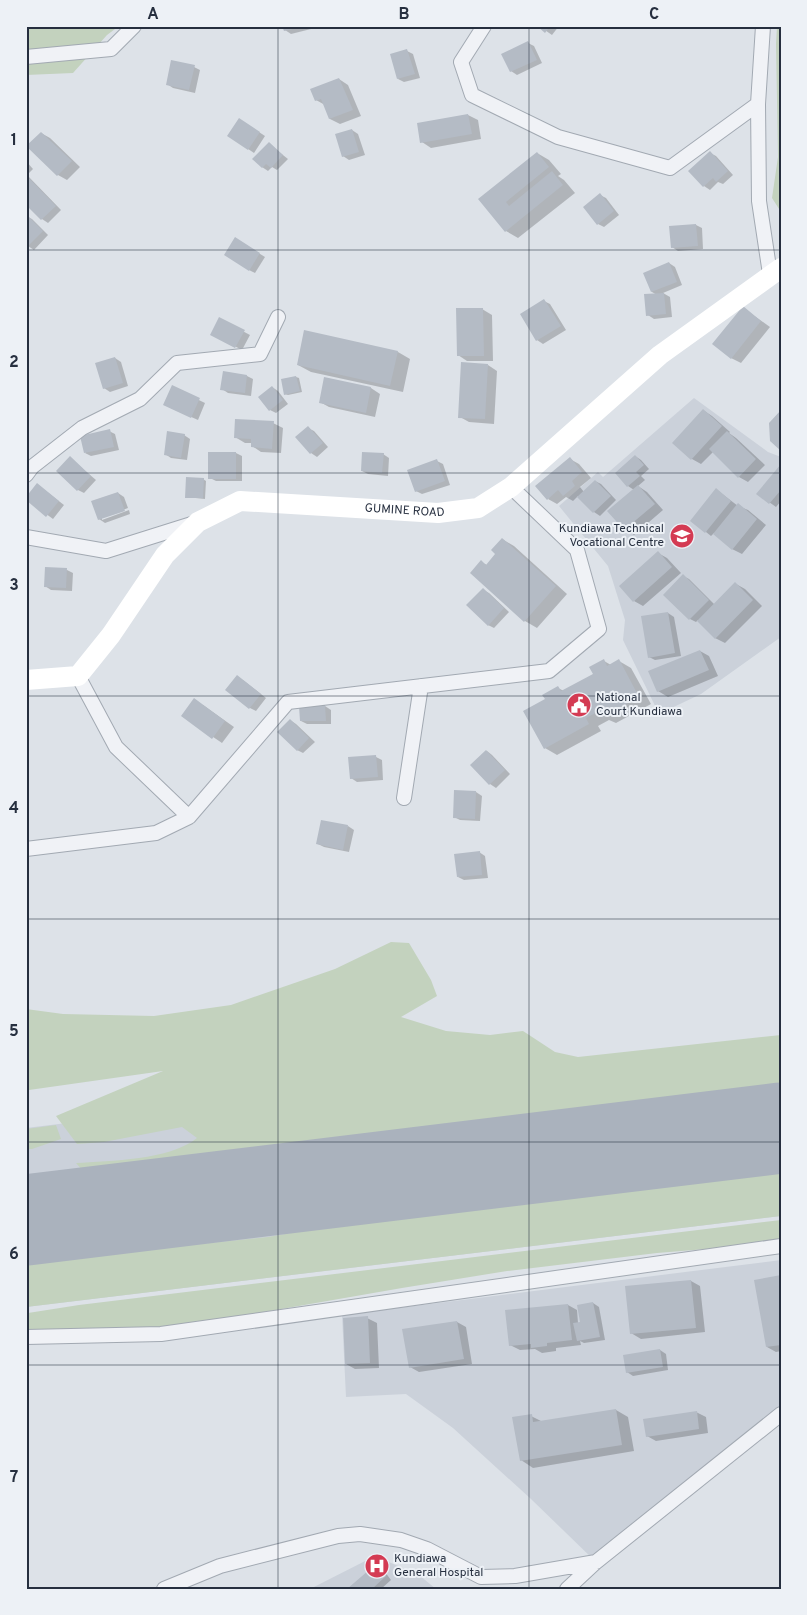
<svg xmlns="http://www.w3.org/2000/svg" width="807" height="1615" font-family="Overpass,sans-serif">
  <style>
    .built { fill: #cbd1da }
    .green { fill: #c3d2be }
    .shadow { fill: #0003 }
    .lines { fill: none; stroke-linecap: round; stroke-linejoin: round }
    .runway { stroke: #aab2bd; stroke-width: 91 }
    .building { fill: #b4bbc5 }
    .street-casing { stroke: #a2a9b2; stroke-width: 16 }
    .street { stroke: #f0f2f6; stroke-width: 14 }
    .secondary { stroke: #fff; stroke-width: 20 }
    .grid { fill: none; stroke: #262f3f; stroke-width: 1; stroke-opacity: 0.55 }
    .labels { text-anchor: middle; dominant-baseline: central; stroke-width: 4; stroke-linejoin: round; paint-order: stroke }
    .street-label { font-size: 12px; fill: #262f3f; stroke: #edf1f6 }
    .poi-label { font-size: 12px; fill: #262f3f; stroke: #edf1f6; text-anchor: start }
    .neatline { fill: none; stroke: #262f3f; stroke-width: 2 }
    .grid-label { font-size: 16px; text-anchor: middle; font-weight: bold; fill: #262f3f }
  </style>
  <rect width="100%" height="100%" fill="#dde2e8"/>
  <path class="built" d="M694 398 768 452 781 457V637L701 694 659 714 623 640 625 620 608 566 559 506 598 472 603 477Z
    M781 1036V1216L26 1307V1128Z
    M781 1260V1406L596 1562 531 1499 453 1428 406 1394 346 1397 342 1315Z
    M375 1556 419 1575 436 1589H310Z"/>
  <path class="green" d="M26 26H119L107 35 73 73 26 75Z
    M777 26H781V212L772 198 778 157 776 44Z
    M391 942 409 943 431 980 437 996 401 1017 446 1031 490 1035 523 1031 555 1052 578 1057 781 1035V1097L92 1181 76 1163C110 1161 170 1160 197 1138L182 1127 104 1142 77 1144 56 1116 163 1071 29 1090 26 1094V1009L63 1014 154 1016 231 1005 335 969Z
    M56 1125 61 1139 32 1149H26V1129Z
    M781 1170V1216L26 1307V1265L93 1255 268 1237 360 1221 511 1204 682 1180Z
    M781 1220V1239L731 1247 657 1253 507 1271 402 1288 161 1330 31 1332 26 1327V1315L28 1313 79 1305Z"/>
  <path class="shadow" d="M284 26H310L311 29 291 34 285 30Z
    M539 26H559L552 35Z
    M528 43 534 46 542 63 517 75 511 71Z
    M407 51 413 54 420 78 404 82 398 79Z
    M194 67 200 70 195 93 173 88 167 84Z
    M339 79 348 85 361 116 340 124 330 119 325 105 316 100Z
    M468 115 478 120 481 139 431 148 422 142 418 124Z
    M245 123 265 136 254 153 229 136Z
    M352 130 358 134 365 155 349 160 343 156Z
    M41 133 50 138 80 167 67 180 58 175 28 146Z
    M269 144 288 159 277 170 272 167 268 171 262 167Z
    M537 153 549 160 561 174 558 176 564 180 575 193 518 238 506 231 480 199Z
    M710 153 716 156 733 175 723 184 718 182 710 190 704 186Z
    M26 161 33 169 27 175 61 210 48 223 42 219 26 203Z
    M600 195 606 198 619 215 604 227 598 224Z
    M26 216 32 219 48 235 34 250 28 246Z
    M696 225 702 228 703 249 678 251 672 247Z
    M241 242 265 257 255 273 249 270Z
    M669 263 675 267 682 285 663 293 670 297 672 317 654 319 648 315 657 295 652 292 645 274Z
    M544 301 550 304 566 330 543 344 537 340Z
    M743 308 770 327 741 363 731 358Z
    M482 309 492 315 493 361H467L458 355Z
    M220 319 250 335 242 350 212 334Z
    M398 352 410 359 403 392 311 372 298 365Z
    M115 358 121 362 128 386 110 392 104 388Z
    M488 365 497 371 494 424 469 422 460 417Z
    M224 373 247 376 253 379 251 396 228 393 222 389Z
    M296 377 299 378 302 392 288 395 285 394 282 380Z
    M325 378 371 388 380 394 375 417 329 407 320 402Z
    M172 387 205 403 198 420 171 408Z
    M272 387 278 391 288 404 276 413 270 410Z
    M703 410 712 416 730 432 729 433 736 438 765 465 748 482 739 477 713 452 701 464 692 459 674 443Z
    M273 423 283 428 281 453 261 452 252 446V443H245L235 437Z
    M308 428 314 431 328 447 317 457 311 453 297 438Z
    M109 431 115 434 119 450 91 456 85 453Z
    M184 435 190 439 187 460 171 458 165 454Z
    M236 453 242 456V481H216L210 478Z
    M383 454 389 458 388 476 368 474 362 471Z
    M635 456 641 460 649 469 641 476 645 480 638 486 647 492 663 510 634 535 625 529 634 490 628 486 616 473Z
    M70 458 96 480 84 493 78 490Z
    M570 459 579 464 591 478 580 487 584 492 595 481 601 484 616 500 600 516 594 512 578 496 573 501 566 497 557 504 548 499Z
    M437 461 443 464 450 485 422 494 416 491Z
    M781 466V501L776 507 758 494Z
    M203 479 206 481 205 499 186 497Z
    M38 485 64 505 53 519 26 499Z
    M717 490 738 506 748 510 766 525 742 554 732 549 714 533 711 536 706 532Z
    M118 493 124 497 128 508 102 518V520L129 510 130 514 105 523 99 519Z
    M502 539 514 546 567 594 537 628 525 621 481 562 487 565 497 554Z
    M658 553 667 558 681 573 643 606 634 601Z
    M46 569 67 570 73 573 72 591 51 590 45 586Z
    M683 576 689 579 715 605 736 584 745 589 762 606 725 643 715 638 698 620 696 622 690 619Z
    M483 590 489 593 509 612 494 628 488 625Z
    M668 613 674 617 681 656 655 660 649 657Z
    M700 651 709 656 718 676 668 697 658 691Z
    M604 661 611 665 619 661 631 668 651 704 616 723 609 720 598 726 601 731 557 755 545 748 546 700 558 688 564 691 594 674Z
    M243 680 266 698 256 711 250 708Z
    M203 705 234 727 222 743 182 716Z
    M325 706 331 710V724H307L301 721Z
    M290 720 296 724 315 742 303 753 297 750Z
    M487 751 492 755 510 774 496 788 490 784Z
    M376 757 382 760 383 780 357 782 351 778Z
    M476 792 482 796 480 821 460 820 454 817Z
    M348 826 354 830 349 852 324 847 318 844Z
    M479 852 485 856 488 878 464 880 458 877Z
    M781 1276V1351L776 1352 767 1347Z
    M691 1281 700 1286 705 1332 641 1339 631 1333Z
    M593 1303 599 1307 605 1340 584 1343 580 1341 581 1345 556 1348V1351L542 1353 535 1349 520 1350 510 1345 568 1305 577 1310 578 1323H581Z
    M367 1318 377 1323 379 1368 355 1369 346 1364Z
    M457 1322 466 1327 472 1364 419 1372 410 1367Z
    M660 1350 666 1354 668 1370 633 1376 627 1372Z
    M616 1410 628 1417 634 1451 533 1468 521 1460 531 1416 543 1422Z
    M696 1412 706 1417 708 1433 656 1441 647 1436Z
    M376 1565 382 1568 391 1580 381 1589H348Z"/>
  <g class="lines">
    <path class="runway" d="M26 1220 781 1128"/>
  </g>
  <path class="building" d="M282 26H302V27L284 31Z
    M537 26H550L545 33Z
    M528 41 537 60 510 72 501 54Z
    M407 49 415 74 397 79 390 54Z
    M171 60 195 65 189 90 166 85Z
    M339 78 353 110 329 119 321 99 315 101 310 89Z
    M468 114 472 134 420 143 417 123Z
    M239 118 260 132 248 150 227 136Z
    M352 129 359 152 342 157 335 134Z
    M41 132 72 161 57 176 26 146Z
    M269 142 283 155 271 168 266 164 262 168 252 159Z
    M710 151 728 171 716 182 713 178 703 187 688 171Z
    M537 152 549 167 506 202 509 206 552 171 563 185 505 232 478 199Z
    M26 175 56 206 41 220 26 205Z
    M600 193 614 211 597 225 583 207Z
    M26 214 43 231 26 248Z
    M696 224 698 246 671 248 669 226Z
    M235 237 260 253 249 271 224 255Z
    M669 262 677 282 651 292 643 273Z
    M664 293 666 314 646 316 644 294Z
    M544 299 561 326 536 341 520 314Z
    M743 306 761 321 731 359 712 344Z
    M456 308H483L484 356H457Z
    M219 317 245 330 235 348 210 335Z
    M304 330 398 351 390 386 297 365Z
    M115 357 123 383 103 389 95 363Z
    M461 362 488 364 485 419 458 418Z
    M223 371 247 375 245 393 220 390Z
    M296 376 300 391 284 395 281 379Z
    M324 377 371 387 366 413 319 403Z
    M172 385 200 398 191 418 163 405Z
    M272 386 283 400 269 411 258 397Z
    M703 409 722 426 691 460 672 443Z
    M781 410V451L770 441 769 423Z
    M235 419 274 421 272 449 251 447V439L234 438Z
    M308 426 323 443 310 454 295 437Z
    M110 429 114 447 84 453 80 436Z
    M167 431 185 434 181 458 164 455Z
    M727 431 756 459 738 478 709 449Z
    M208 452H236V479H208Z
    M362 452 384 453 382 473 361 471Z
    M635 455 644 465 636 472 640 476 627 487 615 473Z
    M70 456 91 476 77 491 56 471Z
    M570 457 582 472 572 481 575 486 563 496 558 490 547 500 535 486Z
    M437 459 445 481 415 492 407 470Z
    M781 464V490L769 504 756 494Z
    M186 477 204 478 203 498H185Z
    M595 480 611 496 593 513 577 497Z
    M37 483 59 501 46 517 26 500V497Z
    M638 485 655 504 624 530 607 511Z
    M716 488 731 501 705 533 690 521Z
    M118 492 125 511 98 520 91 501Z
    M738 503 757 519 732 550 713 534Z
    M502 538 556 586 524 622 470 573 481 560 486 565 495 554 491 550Z
    M658 551 672 567 633 602 619 586Z
    M45 567 67 568 66 588 44 587Z
    M683 574 709 600 689 620 663 595Z
    M735 582 753 600 715 639 697 621Z
    M483 588 504 608 488 626 466 605Z
    M668 612 675 653 648 658 641 616Z
    M700 650 709 670 657 692 648 671Z
    M604 659 607 666 619 659 639 697 602 717 599 711 586 718 589 724 544 749 523 711 545 699 542 695 558 686 561 691 593 674 589 667Z
    M237 675 261 694 249 709 225 690Z
    M194 698 225 721 212 739 181 716Z
    M325 705 326 721H300L299 706Z
    M290 719 309 738 297 751 277 732Z
    M486 750 505 770 489 785 470 765Z
    M376 755 378 777 350 779 348 757Z
    M454 790 476 791 475 819 453 818Z
    M321 820 348 825 343 850 316 844Z
    M480 851 482 875 457 877 454 854Z
    M781 1275V1345L766 1347 754 1280Z
    M691 1280 696 1328 630 1334 625 1286Z
    M593 1302 600 1337 577 1341 573 1323 580 1322 577 1305Z
    M568 1304 572 1340 547 1343V1346L531 1348V1344L509 1346 505 1310Z
    M368 1316 370 1363 345 1364 343 1318Z
    M457 1321 464 1359 409 1368 402 1329Z
    M660 1349 663 1367 626 1373 623 1355Z
    M616 1409 622 1445 520 1461 512 1417 532 1414 533 1422Z
    M697 1411 699 1429 646 1437 643 1419Z
    M376 1564 386 1576 372 1589H347Z"/>
  <g class="lines">
    <defs>
      <path id="street" d="M484 26 461 62 472 95 558 137 670 168 758 104
        M763 26 758 104 759 201 770 274
        M26 57 111 49 134 26
        M26 475 32 467 82 428 140 399 177 363 260 354 278 317
        M26 537 106 551 195 523
        M78 676 116 747 189 817 288 702 549 671 599 629 577 550 511 487
        M404 798 421 686
        M26 849 156 833 189 817
        M26 1337 161 1334 781 1246
        M164 1589 220 1566 338 1536 360 1534 401 1540 427 1549 481 1577 515 1576 596 1562
        M567 1589 596 1562 781 1414"/>
    </defs>
    <use href="#street" class="street-casing"/>
    <use href="#street" class="street"/>
    <path class="secondary" id="s1" d="M26 680 78 676 111 635 165 555 198 522 240 501 438 513 478 508 511 487 660 355 781 268"/>
  </g>
  <path class="grid" d="M278 26V1589M529 26V1589M26 250H781M26 473H781M26 696H781M26 919H781M26 1142H781M26 1365H781"/>
  <defs>
    <symbol id="university-disc" viewBox="-11 -11 22 22"><circle r="9.5" fill="#d43b53" stroke="#edf1f6"/><path d="M0-5L7-2L0 1L-7-2ZM-4 1L0 2.5L4 1V4Q0 6-4 4Z" fill="#fff"/></symbol>
    <symbol id="civic-disc" viewBox="-11 -11 22 22"><circle r="9.5" fill="#d43b53" stroke="#edf1f6"/><path d="M-.6-6.5H3V-4.5H.6V-3L4-1V1h2V6H-6V1h2V-1L-.6-3ZM-1.2 2.5V6h2.4V2.5Z" fill="#fff"/></symbol>
    <symbol id="hospital-disc" viewBox="-11 -11 22 22"><circle r="9.5" fill="#d43b53" stroke="#edf1f6"/><path d="M-5-5h3v3.5h4V-5h3V5h-3V1.5h-4V5h-3Z" fill="#fff"/></symbol>
  </defs>
  <g fill-rule="evenodd">
    <use href="#university-disc" x="668" y="522" width="28" height="28"/>
    <use href="#civic-disc" x="565" y="691" width="28" height="28"/>
    <use href="#hospital-disc" x="363" y="1552" width="28" height="28"/>
  </g>
  <g class="labels">
    <g class="street-label">
      <text stroke="none"><textPath href="#s1" startOffset="460">GUMINE ROAD</textPath></text>
    </g>
    <g class="poi-label">
      <text x="664" y="529" text-anchor="end">Kundiawa Technical<tspan x="664" dy="14">Vocational Centre</tspan></text>
      <text x="596" y="698">National<tspan x="596" dy="14">Court Kundiawa</tspan></text>
      <text x="394" y="1559">Kundiawa<tspan x="394" dy="14">General Hospital</tspan></text>
    </g>
  </g>
  <rect width="807" height="1615" fill="none" stroke="#edf1f6" stroke-width="55"/>
  <rect x="28" y="28" width="752" height="1560" class="neatline"/>
  <g class="grid-label">
    <text x="153" y="19">A</text>
    <text x="404" y="19">B</text>
    <text x="654" y="19">C</text>
    <text x="14" y="145">1</text>
    <text x="14" y="367">2</text>
    <text x="14" y="590">3</text>
    <text x="14" y="813">4</text>
    <text x="14" y="1036">5</text>
    <text x="14" y="1259">6</text>
    <text x="14" y="1482">7</text>
  </g>
</svg>
